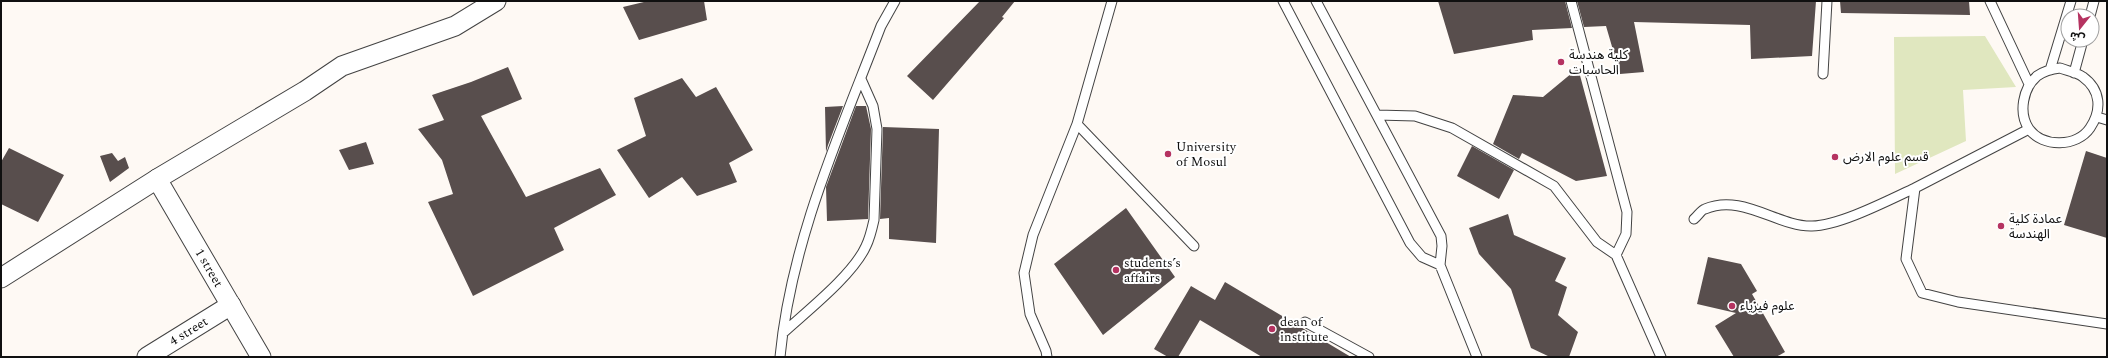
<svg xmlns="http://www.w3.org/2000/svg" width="2108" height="358" font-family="Spectral,'Noto Sans Arabic',serif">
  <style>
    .green { fill: #e0e7bf }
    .building { fill: #584e4d }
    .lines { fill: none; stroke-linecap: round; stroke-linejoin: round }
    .lane-casing { stroke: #434343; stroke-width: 11 }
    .street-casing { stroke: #434343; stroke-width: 21 }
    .lane { stroke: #fff; stroke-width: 9 }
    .street { stroke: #fff; stroke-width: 19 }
    .poi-dot { fill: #b53361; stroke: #fff; stroke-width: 1.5 }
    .labels { text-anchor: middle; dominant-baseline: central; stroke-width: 4; stroke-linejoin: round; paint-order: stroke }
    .poi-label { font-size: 13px; fill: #101010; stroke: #fff; text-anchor: start }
    .street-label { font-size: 13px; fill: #101010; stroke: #fff }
  </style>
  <rect width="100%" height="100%" fill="#fef9f4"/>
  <path class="green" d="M1985 36 2016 87 1963 90 1966 141 1895 174 1894 37Z"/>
  <path class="building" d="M648 1H704L707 20 639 40 623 7Z
    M980 1H1015L1002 17 1004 18 933 100 907 76Z
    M1438 1H1565L1572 28 1532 30 1533 40 1454 54Z
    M1577 1H1816L1812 56 1751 59 1750 25 1634 22 1644 72 1620 74 1606 26 1584 27Z
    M1840 1H1969L1970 15 1841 13Z
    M508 67 522 99 481 116 526 197 600 168 616 195 554 228 564 250 473 296 428 202 453 194 442 160 418 129 444 120 432 95 471 82Z
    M1578 68 1607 176 1576 181 1522 153 1519 159 1493 144 1513 95 1543 97Z
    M682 78 696 97 716 87 753 150 729 163 737 182 697 196 682 177 649 198 617 150 646 136 634 98Z
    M843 106 828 145 826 152 825 107Z
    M856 106H866L871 129 868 219 827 221 826 187Z
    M883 127 939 129 936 243 889 239V218L880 219Z
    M366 142 374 164 349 170 339 150Z
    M1472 146 1514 170 1499 199 1457 176Z
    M9 148 64 175 38 222 1 204V162Z
    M2086 151 2107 158V238L2064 225Z
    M112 153 118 161 125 157 129 168 110 182 100 156Z
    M1126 208 1175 277 1103 335 1054 264Z
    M1508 214 1514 235 1566 258 1555 281 1567 287 1558 315 1578 332 1569 357H1550L1531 348 1511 289 1479 254 1469 228Z
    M1708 257 1741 264 1757 291 1752 294 1785 352 1776 357H1734L1715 326 1736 313 1697 304Z
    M1225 282 1351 357H1262L1200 320 1178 357H1168L1154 349 1191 286 1215 300Z"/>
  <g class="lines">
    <defs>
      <path id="lane" d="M1283 1 1410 243 1422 257 1440 265
        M1316 1 1441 236 1442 246 1440 265 1477 357
        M1571 1 1627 212 1626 234 1616 255
        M1990 1 2029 84
        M2090 16 2094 1
        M2060 68C2067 71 2077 72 2083 77 2101 90 2102 110 2090 128 2077 147 2043 148 2029 129 2018 113 2023 88 2037 76 2044 71 2052 69 2060 68Z
        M2050 70 2071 1
        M2074 73 2083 40
        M1823 74 1827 1
        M1377 115 1415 116 1452 128 1554 186 1597 242 1616 255 1661 357
        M2097 117 2107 120
        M1077 124 1194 246
        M2029 129 1915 188 1906 259 1922 293 1958 302 2107 324
        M1694 219C1698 216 1701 210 1705 209 1742 193 1778 227 1812 226 1839 226 1889 200 1915 188
        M1305 322 1369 357
        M783 333C807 311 853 275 866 246 870 238 872 229 874 220L877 129 873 106 861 79
        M780 357C791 241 840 133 881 26L895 1
        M1047 357 1046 351 1030 314 1024 273 1033 235 1077 124 1112 1"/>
      <g id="street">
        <path id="s1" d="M157 179 261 357"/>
        <path d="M1 278 157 179 305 91 342 66 455 26 496 1"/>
        <path id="s2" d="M147 357 231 305"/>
      </g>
    </defs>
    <use href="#lane" class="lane-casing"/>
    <use href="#street" class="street-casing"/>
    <use href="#lane" class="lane"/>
    <use href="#street" class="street"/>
  </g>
  <g class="poi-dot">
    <circle cx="1561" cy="62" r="4"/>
    <circle cx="1168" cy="154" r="4"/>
    <circle cx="1835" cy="157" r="4"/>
    <circle cx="2001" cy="226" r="4"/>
    <circle cx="1116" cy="270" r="4"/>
    <circle cx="1732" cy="306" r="4"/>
    <circle cx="1272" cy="329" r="4"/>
  </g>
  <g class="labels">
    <g class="poi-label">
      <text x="1569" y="55">كلية هندسة<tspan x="1569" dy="15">الحاسبات</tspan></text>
      <text x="1176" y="147">University<tspan x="1176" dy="15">of Mosul</tspan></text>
      <text x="1843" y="157">قسم علوم الارض</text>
      <text x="2009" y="219">عمادة كلية<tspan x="2009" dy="15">الهندسة</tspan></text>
      <text x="1124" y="263">students’s<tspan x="1124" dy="15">affairs</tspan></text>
      <text x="1740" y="306">علوم فيزياء</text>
      <text x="1280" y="322">dean of<tspan x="1280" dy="15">institute</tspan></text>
    </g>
    <g class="street-label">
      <text stroke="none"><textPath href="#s1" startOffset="103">1 street</textPath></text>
      <text stroke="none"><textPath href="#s2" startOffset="49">4 street</textPath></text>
    </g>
  </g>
  <rect width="2108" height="358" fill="none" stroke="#101010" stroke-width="4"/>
  <g transform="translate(2080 28) rotate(197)"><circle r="19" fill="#ffffff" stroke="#9f9f9f"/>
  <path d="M0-3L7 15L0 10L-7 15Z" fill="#b53361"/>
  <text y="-6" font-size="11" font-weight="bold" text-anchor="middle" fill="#101010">ش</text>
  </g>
</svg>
